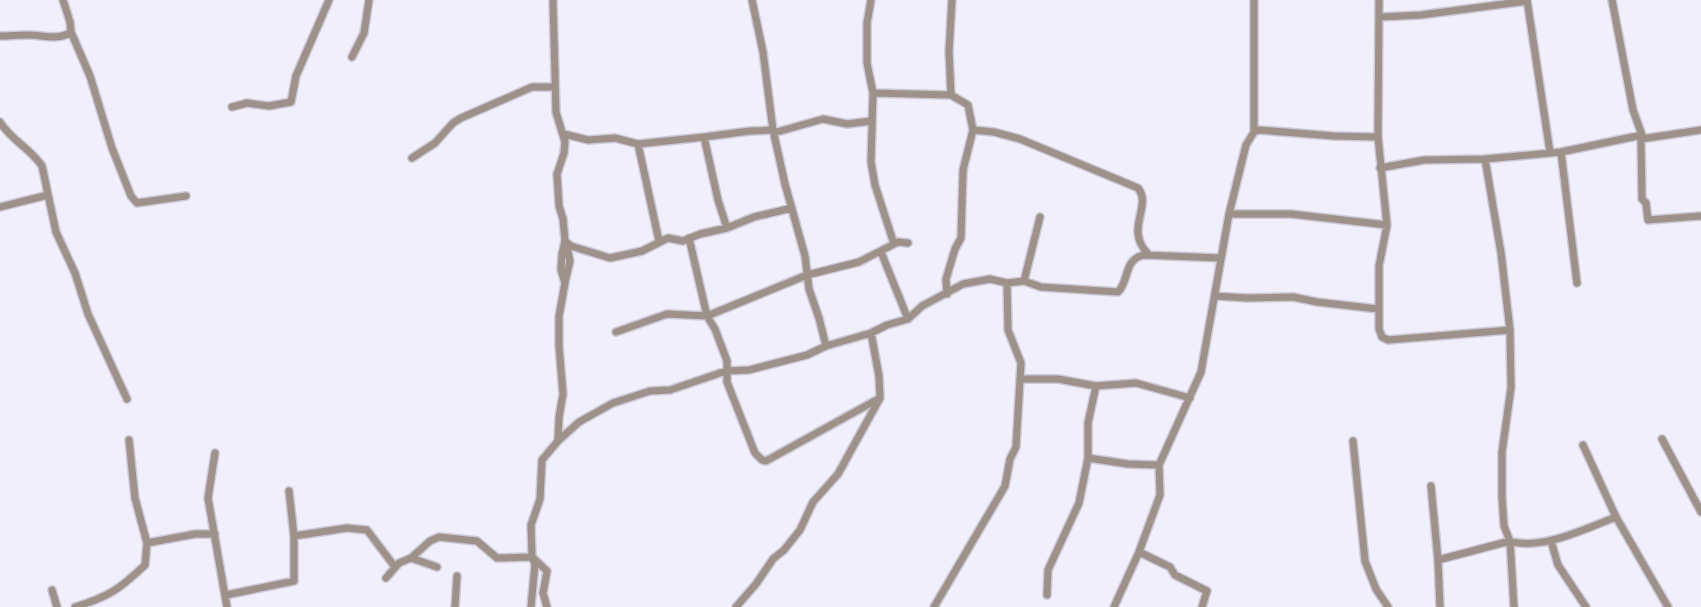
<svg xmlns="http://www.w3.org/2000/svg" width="1701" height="607" font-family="Arial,sans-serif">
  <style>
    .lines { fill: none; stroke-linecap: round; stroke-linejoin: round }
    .street-casing { stroke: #cccad6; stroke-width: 10 }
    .street { stroke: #9e918a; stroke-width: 7 }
  </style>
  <rect width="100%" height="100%" fill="#f1effb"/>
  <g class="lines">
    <defs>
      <path id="street" d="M752 0 763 52 773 130 785 184 805 256 809 289 819 318 826 346
        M871 0 867 23V63L873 93 871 162 875 185 894 244
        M1379 0 1378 137 1387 225 1379 266V329L1382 337 1388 340 1510 330
        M1527 0 1550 152
        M1612 0 1633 110 1642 135
        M1380 17 1421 15 1527 1
        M71 32 90 76 112 148 131 196 137 203 186 196
        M0 36C10 36 19 35 29 35 43 35 58 41 71 32L70 22 63 0
        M352 57 364 33 369 0
        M873 93 951 95 968 105 973 130 963 170 961 238 955 249 946 279 947 294
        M951 95 949 51 952 0
        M232 107 247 103 269 106 291 102 296 76 329 0
        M0 122C11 140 31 149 42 166L56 232 75 273 88 314 127 399
        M973 130 994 132 1020 139 1138 188C1153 207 1123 229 1149 255
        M1254 132V0
        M564 134 588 140 615 138 638 144 704 137 750 131 773 130 777 132 823 119 847 124 871 121
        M704 137 718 200 727 228
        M1641 139 1642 199 1646 203 1648 220 1701 216
        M638 144 659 241
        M1561 152 1577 283
        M412 158 435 143 453 123 461 118 532 87H554
        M1485 159 1501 253 1510 330 1511 388 1502 452V497L1504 526 1510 541 1514 607
        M1380 168 1424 160 1485 159 1561 152 1642 135 1641 139 1701 130
        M0 207 48 195
        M1229 214H1291L1387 225
        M689 238 707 316 715 329 727 361V382L755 453 762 460 766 461 880 398
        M565 241 571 246 610 258 642 251 668 238 683 241 700 234 727 228 754 217 792 208
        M881 252 908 319
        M1024 281 1040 217
        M565 282 570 261 566 243
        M1215 296 1247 298 1293 297 1317 302 1378 309
        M616 332 667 314 707 316 807 275 859 262 898 242 908 243
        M1022 379H1058L1096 386 1136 383 1190 398
        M1096 386 1088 423V458L1128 464 1159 465
        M1662 439 1701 512
        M558 441 579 422 613 403 650 391 670 390 726 371 749 370 807 355 826 346 871 333 887 325 908 319 922 306 963 284 990 279 1007 283 1024 281 1041 287 1118 292C1130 280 1123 261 1143 255L1221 258
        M1353 441 1365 561 1376 589 1388 607
        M1583 445 1616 517 1668 607
        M215 453 208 498 227 607
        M1431 486 1438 560 1440 607
        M294 536 347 528 367 530 395 567
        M1551 541 1558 565 1586 607
        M147 543 195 534H215
        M1139 552 1170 567 1175 575 1207 591 1202 607
        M411 558 437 567
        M1438 560 1510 541C1541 551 1587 528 1616 517
        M386 578 399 563 411 558 430 541 439 537 477 541 497 558 532 557 547 571 543 593 547 607
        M52 590 57 607
        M226 595 294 581V536L289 491
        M1047 595 1048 570 1079 503 1088 458
        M75 607C108 597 120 589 145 565L147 543 135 498 129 440
        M455 607 457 576
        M531 607 535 564 532 557 531 525 540 499 542 460 558 441 559 417 563 394 559 346V316L565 283 561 270 562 254 565 241 563 219 559 206 557 174 564 153 565 142 556 112 553 0
        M736 607 756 584 773 559 784 550 800 530 813 502 838 474 880 398 879 376 871 333
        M934 607 1005 486 1010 459 1016 447 1021 363 1008 330 1007 283
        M1114 607 1139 552 1160 495 1159 465 1201 372 1229 214 1246 145 1254 132 1259 130 1334 136 1378 137"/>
    </defs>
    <use href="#street" class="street-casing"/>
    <use href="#street" class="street"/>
  </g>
</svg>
